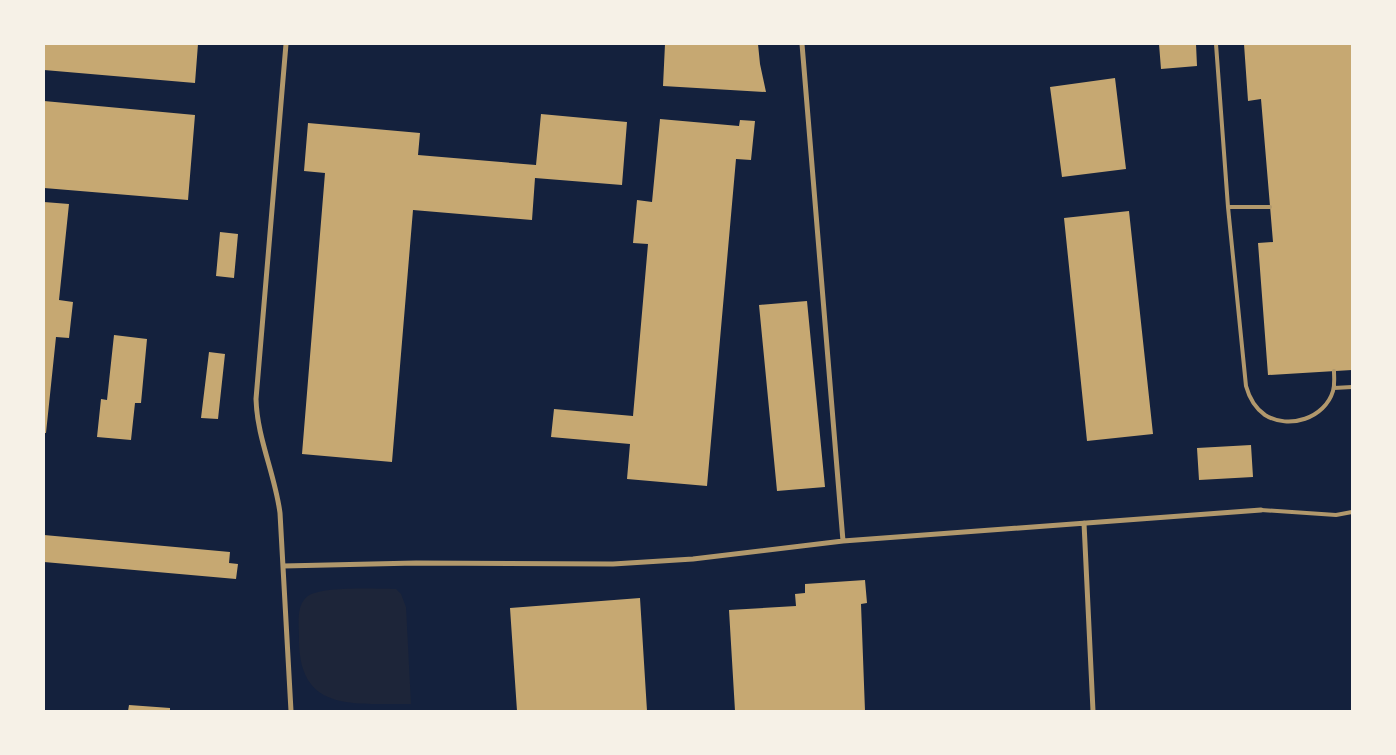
<svg xmlns="http://www.w3.org/2000/svg" width="1396" height="755" font-family="'IBM Plex Sans',sans-serif">
  <style>
    .green { fill: #1d2539 }
    .building { fill: #c6a872 }
    .lines { fill: none; stroke-linecap: round; stroke-linejoin: round }
    .service { stroke: #b1986c; stroke-width: 4 }
    .minor { stroke: #b1986c; stroke-width: 5 }
  </style>
  <rect width="100%" height="100%" fill="#14213d"/>
  <path class="green" d="M396 589 401 594 406 607 411 704C353 703 297 714 299 635 299 622 296 605 308 596 323 586 376 589 396 589Z"/>
  <path class="building" d="M44 44H198L195 83 44 70Z
    M665 44H758L760 64 766 92 663 86Z
    M1159 44H1196L1197 66 1161 69Z
    M1244 44H1352V370L1268 375 1258 243 1273 242 1261 99 1248 101Z
    M1115 78 1126 169 1062 177 1050 87Z
    M44 101 195 115 188 200 44 188Z
    M541 114 627 122 622 185 535 178 532 220 413 210 392 462 302 454 325 173 304 171 308 123 420 133 418 155 536 165Z
    M660 119 739 126 740 120 755 121 751 160 736 159 707 486 627 479 630 444 551 437 554 409 633 416 648 244 633 243 637 200 652 202Z
    M44 202 69 204 59 300 73 302 69 338 56 337 46 433H44Z
    M1129 211 1153 434 1087 441 1064 218Z
    M220 232 238 234 234 278 216 276Z
    M807 301 825 487 777 491 759 305Z
    M114 335 147 339 141 403H135L131 440 97 437 101 399 107 400Z
    M209 352 225 354 218 419 201 418Z
    M1251 445 1253 477 1199 480 1197 448Z
    M44 535 230 552 229 563 238 564 236 579 44 562Z
    M865 580 867 603 861 604 865 711H735L729 610 796 606 795 594 805 593V584Z
    M640 598 647 711H517L510 608Z
    M129 705 170 708V711H128Z"/>
  <g class="lines">
    <path class="service" d="M1216 44 1228 207 1246 386C1249 397 1255 408 1265 415 1289 430 1325 418 1333 391 1335 384 1334 377 1334 371
      M1228 207H1270
      M1334 388 1352 387
      M1261 510 1336 515 1352 512"/>
    <path class="minor" d="M286 44 256 399C257 438 275 474 280 513L291 711
      M802 44 843 541
      M1084 523 1093 711
      M283 566 416 563 613 564 693 559 843 541 1261 510"/>
  </g>
  <rect width="1396" height="755" fill="none" stroke="#f6f1e7" stroke-width="90"/>
</svg>
